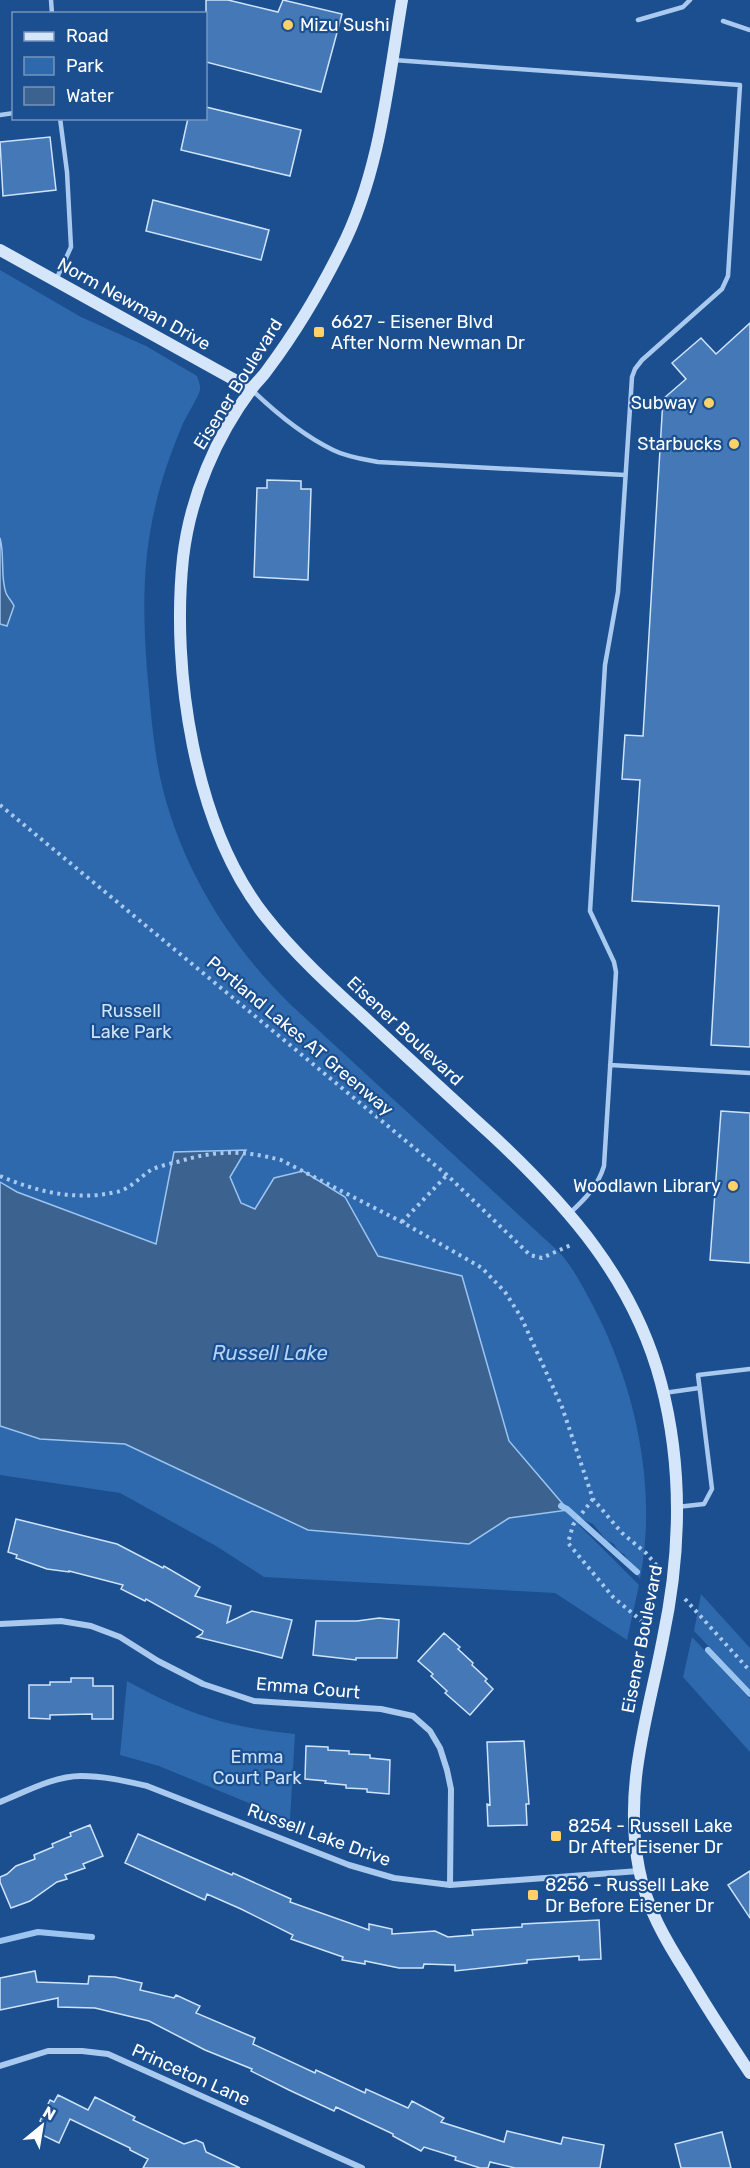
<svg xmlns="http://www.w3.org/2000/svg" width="750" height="2168" font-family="Rubik,sans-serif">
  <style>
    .green { fill: #2e69ad }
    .water { fill: #3c6290; stroke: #9cc4f0; stroke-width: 1.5 }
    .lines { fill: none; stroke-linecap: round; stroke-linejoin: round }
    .stream { stroke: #9cc4f0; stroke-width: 6 }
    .building { fill: #4478b7; stroke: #cfe3fa; stroke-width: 1.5 }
    .path { stroke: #a9c9ee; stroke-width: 4; stroke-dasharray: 3 4.5; stroke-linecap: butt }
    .lane { stroke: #a9c9ee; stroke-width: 4.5 }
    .street { stroke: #a9c9ee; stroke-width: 6 }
    .secondary { stroke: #d6e6fa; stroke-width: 12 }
    .poi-dot { fill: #ffd166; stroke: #1b4f8f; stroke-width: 2 }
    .labels { text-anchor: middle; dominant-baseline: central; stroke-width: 4.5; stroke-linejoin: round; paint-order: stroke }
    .poi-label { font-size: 18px; fill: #fff; stroke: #1b4f8f; text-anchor: start }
    .street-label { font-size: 18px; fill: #fff; stroke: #1b4f8f }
    .park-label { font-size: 18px; fill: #cfe3fa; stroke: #1b4f8f }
    .water-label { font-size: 20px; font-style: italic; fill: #b5d3f5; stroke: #1b4f8f }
  </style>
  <rect width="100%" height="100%" fill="#1b4f8f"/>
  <path class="green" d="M0 270 81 317 146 346 197 376C198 380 201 386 200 389 200 395 185 418 182 426 171 452 161 480 155 508 142 562 143 616 147 670 150 701 152 731 157 761 173 854 223 938 290 1004L559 1252C572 1266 582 1285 591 1302 635 1384 658 1486 640 1579L624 1554 618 1551 614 1544 606 1540 593 1524 584 1520 581 1521 579 1525 639 1585 627 1640 555 1593 264 1577 216 1546 120 1493 0 1475V1419L187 1260 17 1192 0 1182Z
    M701 1594 750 1648V1690L694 1631Z
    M692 1637 750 1699V1752L683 1677Z
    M127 1681C187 1714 226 1727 295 1734L290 1820 159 1766 120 1755Z"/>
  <path class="water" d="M0 538C5 556 0 576 6 593 8 598 12 601 14 606L7 626 0 624Z
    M246 1150 230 1177 241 1203 255 1209 274 1178 303 1171 345 1197 378 1256 462 1276 509 1441 568 1510 509 1518 469 1544 308 1530 125 1444 40 1439 0 1426V1182L17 1192 156 1244 174 1152Z"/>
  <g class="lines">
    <path class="stream" d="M561 1506 567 1509 637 1572
      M708 1650 750 1694
      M0 1941 38 1932 92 1937"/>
  </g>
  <path class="building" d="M206 0H228L278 12 283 0 342 14 321 92 206 62Z
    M206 107 301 130 290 176 181 150 188 118H206Z
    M50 137 56 190 3 196 0 142Z
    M153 200 269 230 261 260 146 231Z
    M750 323V1047L711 1045 719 906 632 901 640 780 622 779 625 735 643 736 663 399 686 379 672 363 701 338 716 354Z
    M267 480 301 481V489H311L308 580 254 577 257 488H267Z
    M721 1111 750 1113V1263L710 1260Z
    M16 1519 117 1544 163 1568 164 1566 200 1587 195 1596 231 1606 227 1623 252 1611 292 1620 282 1658 197 1637 202 1634 203 1631 146 1599 145 1601 121 1589 123 1585 69 1571V1572L47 1569 16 1558 17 1555 8 1552Z
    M379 1618 399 1620 397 1658H356V1660L313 1655 316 1621H357Z
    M444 1633 460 1647 458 1649 473 1663 472 1665 487 1679 485 1681 493 1689 470 1715 445 1693 447 1691 431 1676 433 1674 418 1661Z
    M71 1678H93V1686H113V1719H92V1714L50 1715V1719L29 1718V1685H50V1682H71Z
    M524 1741 529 1804H526L527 1825 488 1826 487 1804 490 1805 487 1742Z
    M306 1746 328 1747V1750L349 1751V1754L370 1755V1758L390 1760 389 1794 367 1792V1789L346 1788V1785L325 1783 326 1781 305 1779Z
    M90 1825 103 1856 83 1864 85 1868 65 1875 67 1879 57 1882 30 1901 11 1908 0 1882V1877L7 1874 16 1866 35 1859 34 1855 53 1847 52 1844 71 1836 70 1833Z
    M138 1834 232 1875 233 1873 253 1882 291 1899 290 1902 369 1930V1924L392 1929V1934L435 1931 448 1937 473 1935 472 1930 522 1927V1924L599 1920 601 1959 579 1960V1956L527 1960V1963L455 1971V1965L424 1964 423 1968H399L365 1961V1964L342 1960 343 1957 291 1939 293 1935 241 1909 207 1894 205 1900 125 1863Z
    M750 1871V1918L728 1885Z
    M35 1971 37 1982 88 1984 89 1976 115 1977 142 1983 140 1990 174 1998 176 1995 200 2006 196 2013 255 2038 253 2044 315 2073 316 2070 365 2093 366 2089 408 2108 412 2101 444 2118 441 2122 504 2142 507 2131 561 2144 563 2137 604 2145 600 2168H515L490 2162 488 2168H480L455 2160 456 2157 424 2147 421 2151 393 2136V2134L336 2107 334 2111 289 2090 251 2071 252 2069 205 2050 149 2021 95 2008 58 2007V1998L0 2010V1978Z
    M58 2095 88 2110 95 2097 135 2117 133 2120 184 2144 196 2140 203 2143 206 2152 240 2168H143L148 2159 130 2150V2148L70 2119 59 2143 38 2133 43 2122 40 2121 50 2100 54 2102Z
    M722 2132 731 2168H681L675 2144Z"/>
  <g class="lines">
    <path class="path" d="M0 805 447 1175 530 1255 542 1258 573 1244
      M0 1176C37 1192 76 1201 116 1192 129 1190 140 1177 151 1170 159 1166 169 1164 177 1162 216 1150 242 1150 281 1160L402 1222 482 1268 505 1292 521 1317 562 1407 593 1499 622 1533 646 1553 657 1566
      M402 1222 447 1175
      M593 1499 573 1525 568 1543 613 1597 650 1628
      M685 1599 750 1671"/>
    <path class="lane" d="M51 0 52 14
      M638 20 683 7 690 0
      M723 21 750 30
      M394 60 740 85 728 276 722 289 642 360 635 369 632 377 618 592 605 665 590 911 614 962 616 972 604 1166C598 1186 585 1199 570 1213
      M0 115 14 113
      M56 280 71 247 67 172 60 118
      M253 391C276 413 304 436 333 450 347 457 362 459 378 462L625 475
      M610 1065 750 1073
      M664 1393 699 1388
      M677 1507 704 1504 712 1489 698 1375 750 1369"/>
    <path class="street" d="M0 1624 61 1621 91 1626 120 1637 158 1661 203 1684 254 1701 381 1709 413 1716 430 1731 440 1748 447 1770 451 1789 450 1885
      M0 1802C25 1792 54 1776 81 1776 104 1776 125 1781 147 1786L349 1865 394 1878 450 1885 639 1871
      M0 2066 48 2051H82L108 2054 362 2168"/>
    <path class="secondary" d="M402 0C388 83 380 173 341 249 321 289 295 333 268 369 262 378 260 378 253 387 216 436 190 497 183 558 171 670 194 826 265 916 294 953 329 985 363 1016 406 1056 449 1096 492 1135 568 1206 634 1280 661 1383 683 1467 681 1553 663 1638 648 1717 623 1787 639 1869 646 1907 666 1941 687 1974 707 2008 728 2040 750 2073
      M0 250 251 389"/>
  </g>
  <g class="poi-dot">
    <circle cx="288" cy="25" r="6"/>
    <rect x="313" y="326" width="12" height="12" rx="3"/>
    <circle cx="709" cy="403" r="6"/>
    <circle cx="734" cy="444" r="6"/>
    <circle cx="733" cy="1186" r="6"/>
    <rect x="550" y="1830" width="12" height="12" rx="3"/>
    <rect x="527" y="1889" width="12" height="12" rx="3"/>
  </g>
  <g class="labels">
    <g class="poi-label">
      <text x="300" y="25">Mizu Sushi</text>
      <text x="331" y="322">6627 - Eisener Blvd<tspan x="331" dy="21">After Norm Newman Dr</tspan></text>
      <text x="697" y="403" text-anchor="end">Subway</text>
      <text x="722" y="444" text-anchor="end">Starbucks</text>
      <text x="721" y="1186" text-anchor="end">Woodlawn Library</text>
      <text x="568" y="1826">8254 - Russell Lake<tspan x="568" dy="21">Dr After Eisener Dr</tspan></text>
      <text x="545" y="1885">8256 - Russell Lake<tspan x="545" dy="21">Dr Before Eisener Dr</tspan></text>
    </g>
    <g class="street-label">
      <text transform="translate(134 304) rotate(29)">Norm Newman Drive</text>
      <text transform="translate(238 384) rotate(-58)">Eisener Boulevard</text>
      <text transform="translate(405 1031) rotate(43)">Eisener Boulevard</text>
      <text transform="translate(300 1036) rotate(40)">Portland Lakes AT Greenway</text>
      <text transform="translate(642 1639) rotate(-79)">Eisener Boulevard</text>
      <text transform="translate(308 1688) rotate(5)">Emma Court</text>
      <text transform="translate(319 1835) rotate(20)">Russell Lake Drive</text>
      <text transform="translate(191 2075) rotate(24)">Princeton Lane</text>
    </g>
    <g class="park-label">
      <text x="131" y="1011">Russell<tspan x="131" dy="21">Lake Park</tspan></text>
      <text x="257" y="1757">Emma<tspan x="257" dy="21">Court Park</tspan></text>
    </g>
    <g class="water-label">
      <text x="270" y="1353">Russell Lake</text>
    </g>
  </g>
  <rect x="12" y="12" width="195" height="108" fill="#1b4f8f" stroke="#7695bc" stroke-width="1.5"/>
  <rect x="24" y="32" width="30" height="9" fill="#d6e6fa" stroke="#7695bc" stroke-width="1.5"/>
  <text x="66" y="42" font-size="18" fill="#ffffff">Road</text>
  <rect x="24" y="57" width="30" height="18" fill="#2e69ad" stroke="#7695bc" stroke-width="1.5"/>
  <text x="66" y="72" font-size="18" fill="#ffffff">Park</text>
  <rect x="24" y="87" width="30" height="18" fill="#3c6290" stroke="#7695bc" stroke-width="1.5"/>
  <text x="66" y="102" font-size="18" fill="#ffffff">Water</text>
  <g transform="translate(42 2126) rotate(30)" stroke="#1b4f8f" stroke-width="4.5" paint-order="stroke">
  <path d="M0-4.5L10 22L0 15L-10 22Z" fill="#ffffff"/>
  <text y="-9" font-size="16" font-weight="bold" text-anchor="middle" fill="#ffffff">N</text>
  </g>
</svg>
